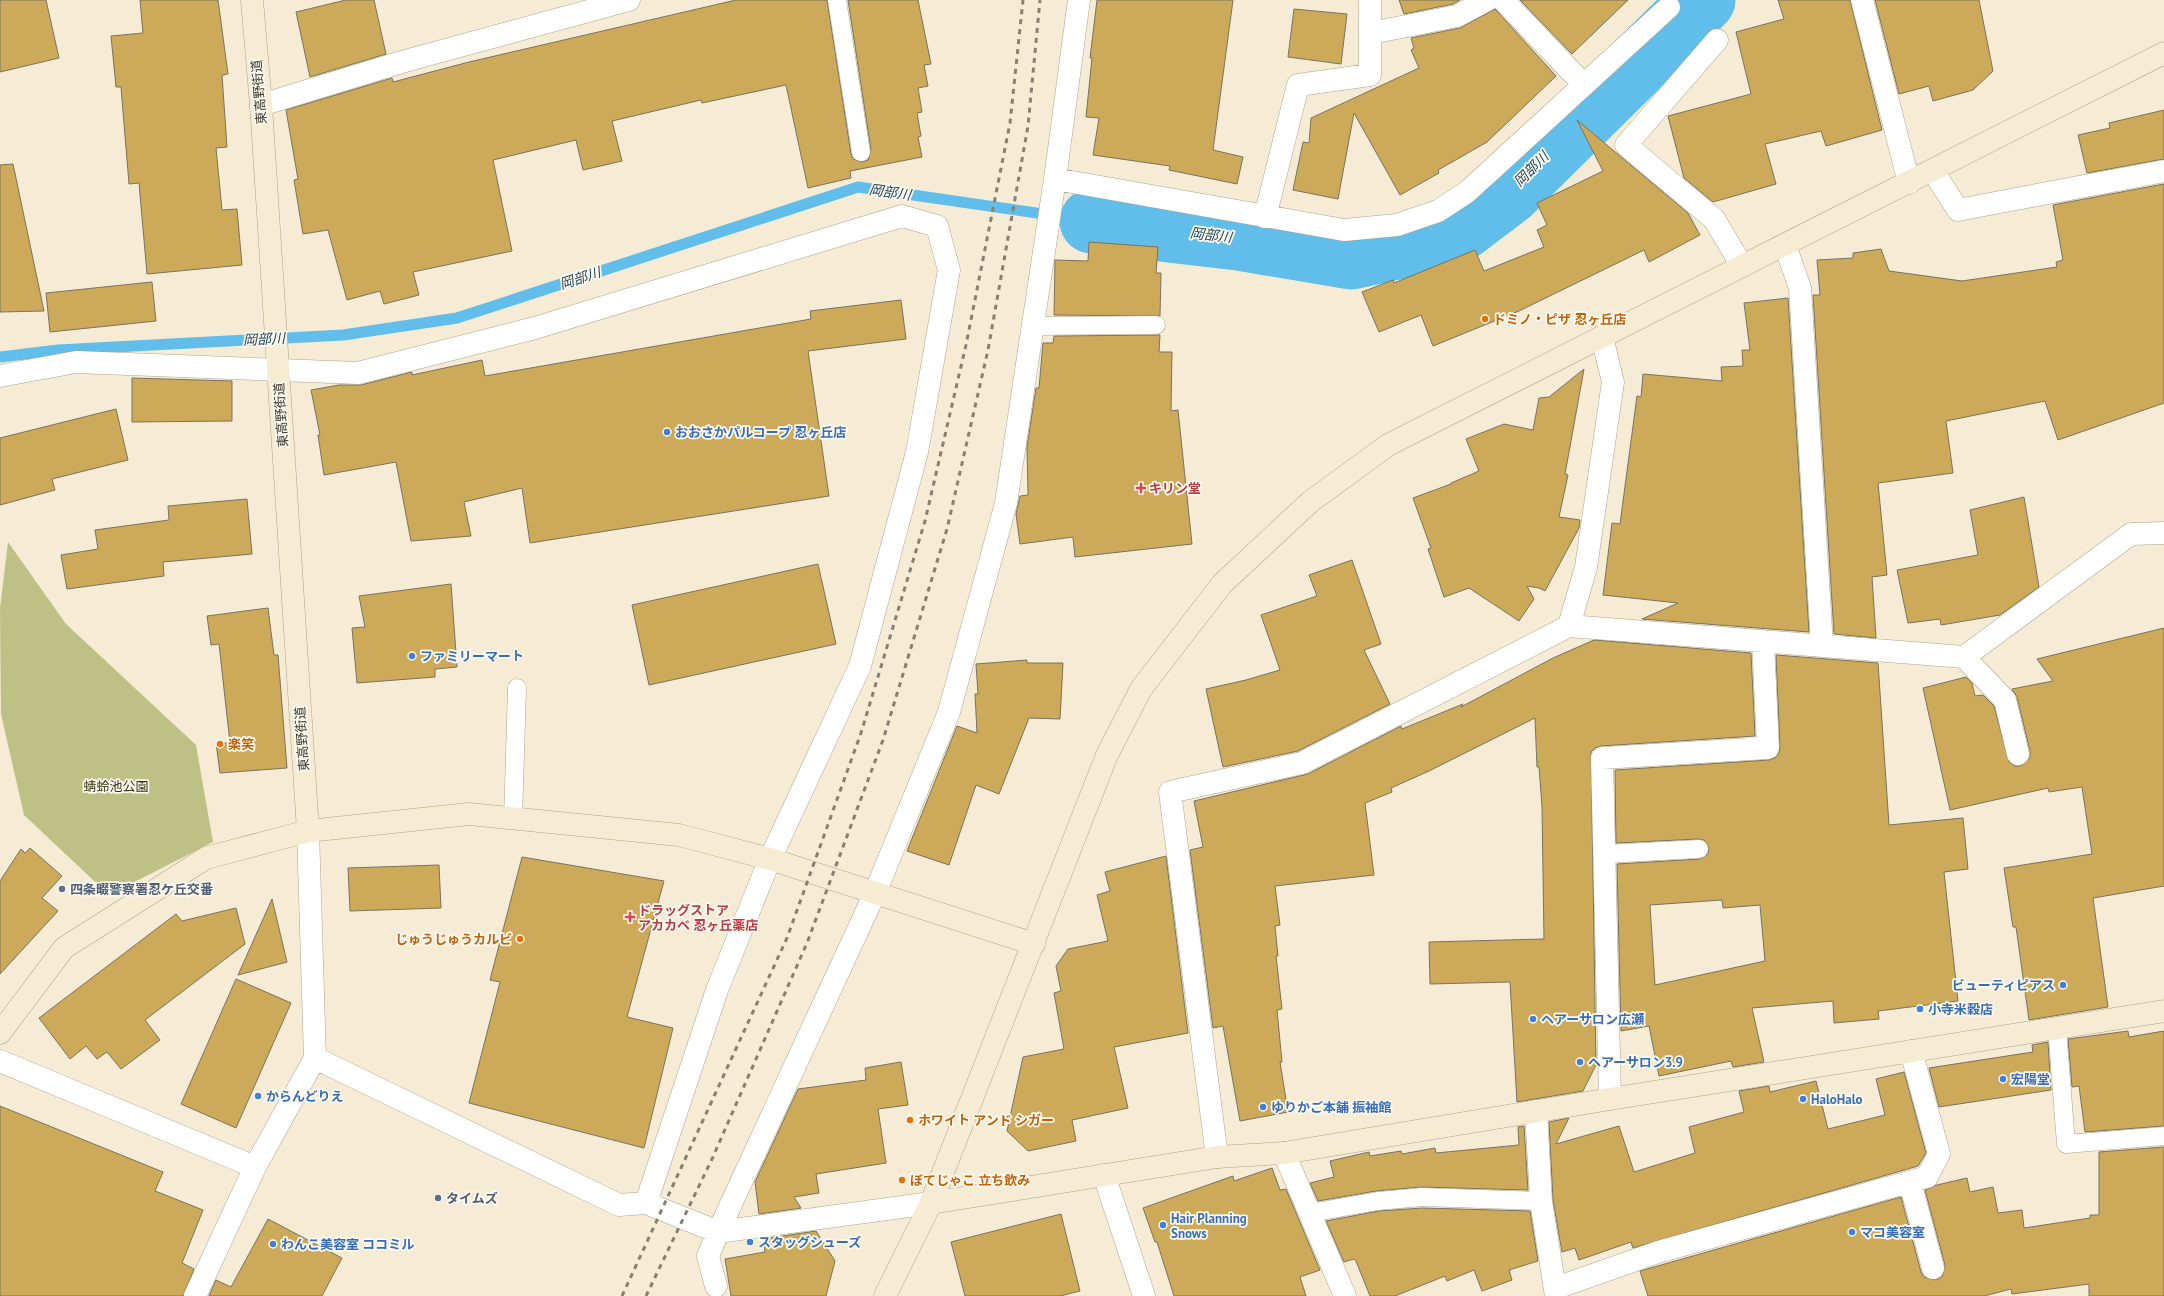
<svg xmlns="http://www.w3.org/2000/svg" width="2164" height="1296" font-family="'PT Sans','Noto Sans JP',sans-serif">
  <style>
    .green { fill: #bec186 }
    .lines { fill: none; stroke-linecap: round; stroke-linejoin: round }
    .stream { stroke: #61bde9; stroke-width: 11 }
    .river { stroke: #61bde9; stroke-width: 65 }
    .building { fill: #ccaa59; stroke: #7b725d; fill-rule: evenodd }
    .lane-casing { stroke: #ada48e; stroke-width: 19 }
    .street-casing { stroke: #ada48e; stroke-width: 23 }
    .secondary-casing { stroke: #ada48e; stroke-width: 23 }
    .lane { stroke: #fff; stroke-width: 18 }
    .street { stroke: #fff; stroke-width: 22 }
    .secondary { stroke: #f6ecd4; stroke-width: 22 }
    .rail { stroke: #878072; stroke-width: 3; stroke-dasharray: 5 5; stroke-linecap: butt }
    .food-dot { fill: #e8710a; stroke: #fefaf0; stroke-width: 1.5 }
    .shop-dot { fill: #3f7fe0; stroke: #fefaf0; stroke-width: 1.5 }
    .health-dot { fill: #e0444e; stroke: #fefaf0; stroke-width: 1.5 }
    .service-dot { fill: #5c6f8a; stroke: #fefaf0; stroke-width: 1.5 }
    .labels { text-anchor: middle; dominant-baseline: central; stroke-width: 3.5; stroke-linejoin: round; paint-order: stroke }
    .street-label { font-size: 13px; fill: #39352c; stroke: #fefaf0 }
    .food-label { font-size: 13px; font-weight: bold; fill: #c56008; stroke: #fefaf0; text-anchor: start }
    .shop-label { font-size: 13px; font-weight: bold; fill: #366cbe; stroke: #fefaf0; text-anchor: start }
    .health-label { font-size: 13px; font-weight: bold; fill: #be3a42; stroke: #fefaf0; text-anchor: start }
    .park-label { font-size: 13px; fill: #30310b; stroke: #fefaf0 }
    .service-label { font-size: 13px; font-weight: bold; fill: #4e5e75; stroke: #fefaf0; text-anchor: start }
    .water-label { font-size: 14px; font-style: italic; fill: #21485c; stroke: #fefaf0 }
  </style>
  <rect width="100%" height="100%" fill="#f6ecd5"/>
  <path class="green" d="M8 542 66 624 196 745 213 842 109 895 24 815 1 714 0 608Z"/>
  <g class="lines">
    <path class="stream" d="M0 357 58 350 343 335 457 318 858 187 1092 221"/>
    <path class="river" d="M1092 221 1238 238 1351 257 1420 242 1463 227 1509 192 1703 0"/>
  </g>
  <path class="building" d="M0 0H46L59 58 0 72Z
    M140 0H218L228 74 222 75 227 147 216 148 222 210 237 209 242 265 147 274 139 183 129 184 121 87H116L111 36 143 33Z
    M346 0H374L386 54 310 77 296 12Z
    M736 0H827L851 154 853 159 862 162 868 160 871 150 848 0H918L931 64 924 65 928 86 918 88 922 112 917 113 921 136 918 137 922 157 850 171 851 178 808 188 786 85 702 103 701 100 612 121 622 161 583 170 576 140 493 160 512 251 413 272 419 295 384 304 380 291 347 300 328 230 303 234 294 180 298 179 286 110 392 78 393 82 469 62Z
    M1097 0H1233L1213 150 1243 157 1237 184 1169 170 1170 166 1093 155 1099 118 1086 117 1092 58H1090Z
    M1399 0H1460L1453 4 1404 14Z
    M1520 0H1628L1572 54Z
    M1778 0H1850L1882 130 1826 146 1821 131 1765 144 1776 184 1713 202 1684 178 1668 116 1751 94 1736 32 1784 19Z
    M1875 0H1979L1993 71 1973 90 1933 101 1929 86 1899 94Z
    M1294 9 1347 14 1341 64 1288 57Z
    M1495 9 1556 76 1487 142 1438 170 1439 173 1400 195 1354 113 1338 199 1293 190 1303 142 1309 143 1311 118 1419 68 1411 50 1414 48 1411 38 1460 28Z
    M2164 110V159L2087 173 2078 135 2110 128 2109 123Z
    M1577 120 1688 213 1700 235 1649 262 1644 250 1519 311 1433 346 1421 315 1379 332 1362 292 1393 280 1394 283 1475 250 1484 271 1544 247 1537 230 1547 225 1537 203 1603 171Z
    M13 164 44 311 0 312V165Z
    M2164 184V403L2058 440 2045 401 1946 421 1953 473 1878 483 1887 575 1872 577 1876 638 1834 634 1813 295H1820L1817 260 1853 258V253L1881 249 1889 271 1962 281 2057 267 2056 262 2063 260 2053 205Z
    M1089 242 1158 247 1156 273H1161L1160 316 1054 315 1055 260 1088 261Z
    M152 282 156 321 50 332 46 293Z
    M1788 298 1809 632 1642 619 1678 603 1603 595 1612 523 1620 524 1637 396 1641 397 1643 374 1722 381 1721 367 1743 366 1742 350H1750L1744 303Z
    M901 300 906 339 808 351 829 496 530 543 522 488 464 502 471 536 411 541 396 462 324 475 318 435H320L311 390 339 385H361L412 372V375L482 360 485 376 811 319 810 311Z
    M1160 335 1159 352H1172L1171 411 1178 410 1192 544 1075 557 1073 537 1020 544 1016 514 1020 496 1028 495 1027 447 1036 388H1039L1043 343H1053L1054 336Z
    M1584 369 1565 474 1568 475 1559 517 1580 520 1579 528 1545 591 1539 588 1527 586 1534 599 1519 621 1469 588 1444 597 1428 549 1431 548 1413 498 1451 484V483L1479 471 1466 439 1504 424 1533 430 1539 398 1549 397Z
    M132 378 232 381V421L132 422Z
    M116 409 128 460 52 479 55 490 0 505V438Z
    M2024 497 2039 587 2000 615 1941 625 1940 619 1908 623 1897 570 1978 555 1970 510Z
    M247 499 252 554 163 562 164 576 67 589 61 555 98 549 95 530 169 520 168 506Z
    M1352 560 1381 644 1364 650 1390 704 1298 751 1223 767 1206 689 1246 680 1280 670 1261 615 1317 596 1309 575Z
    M818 564 836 644 649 685 632 605Z
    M451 584 457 667 435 669V677L357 683 352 628 365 627 359 596Z
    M268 608 274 655H278L287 768 220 773 216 743H230L219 644 211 645 207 616Z
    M2164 628V886L2093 898 2108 1007 2029 1020 2016 927H2013L2004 868 2092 854 2082 787 2049 792 2048 788 1950 810 1923 688 1966 677 1972 683 1975 696 1983 695 1994 706 2009 762 2015 766H2021L2030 758V751L2017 697 2012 689 2053 681 2037 659Z
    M1594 640 1751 653 1755 736 1601 746 1595 748 1591 752 1596 1065 1583 1091 1517 1102 1510 982 1430 984 1429 942 1544 939 1542 806 1539 767H1537L1535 718 1429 771 1391 788 1392 792 1365 803 1374 875 1275 886 1280 925 1275 926 1278 956H1276L1282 1009 1277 1010 1282 1062H1280L1288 1112 1240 1121 1223 1026 1213 1028 1190 850 1203 847 1194 801 1308 774 1401 726 1402 729 1463 704 1461 707 1553 658Z
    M1776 655 1878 663 1889 825 1963 818 1968 869 1944 872 1958 1001 1878 1011 1879 1019 1834 1023 1833 1001 1752 1008 1764 1062 1733 1067 1731 1061 1659 1076 1649 1026 1621 1031 1617 864 1700 859 1708 854 1709 848 1704 840 1698 839 1616 843 1615 770 1769 760 1775 758 1779 753 1780 747ZM1722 900 1723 908 1760 905 1765 961 1655 985 1650 905Z
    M1027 660V663H1063L1060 719 1029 718 999 794 976 785 949 865 907 851 957 726 977 733 975 694H978L976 664Z
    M30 848 62 876 42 898 58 911 0 974V881L21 849 25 853Z
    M1166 856 1188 1033 1114 1047 1128 1108 1072 1120 1076 1141 1028 1151 1007 1131 1023 1057 1064 1049 1054 993 1061 991 1056 966 1068 949 1108 941 1097 895 1110 891 1105 872Z
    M522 857 664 881 627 1017 673 1028 644 1148 469 1103 500 982 490 980Z
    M439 865 441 908 350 911 348 868Z
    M272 899 287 962 238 975Z
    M236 908 245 944 145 1020 160 1040 121 1069 107 1052 97 1059 86 1046 70 1059 39 1018 176 914 182 921Z
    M236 979 291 1003 236 1128 181 1104Z
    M2128 1031 2129 1037 2164 1031V1126L2085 1132 2079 1086 2072 1087 2068 1039Z
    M2048 1042 2051 1090 1939 1107 1929 1068 2033 1052 2032 1045Z
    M901 1062 908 1105 878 1109 886 1163 816 1174 819 1193 794 1197 801 1208 759 1214 755 1182 798 1089 866 1080 865 1068Z
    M1904 1072 1926 1153 1918 1166 1633 1248 1631 1242 1579 1260 1575 1248 1562 1252 1553 1200 1549 1122 1569 1118 1556 1144 1619 1126 1634 1172 1695 1153 1689 1127 1744 1112 1739 1091 1769 1086 1770 1092 1816 1081 1828 1129 1885 1115 1876 1079Z
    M0 1106 163 1172 155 1191 203 1210 182 1263 194 1269 183 1296H0Z
    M1524 1126 1528 1190 1421 1187 1376 1191 1318 1201 1310 1183 1334 1177 1330 1161 1369 1152 1370 1156 1401 1151 1402 1154 1435 1148 1436 1153 1519 1145 1518 1127Z
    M2164 1147V1296H2089V1284L2012 1294 2011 1289 1984 1296H1648L1640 1271 1901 1197 1921 1272 1924 1277 1936 1280 1942 1277 1945 1265 1925 1190 1937 1185 1967 1178 1970 1192 1993 1187 1998 1213 2022 1210 2024 1228 2090 1218V1215H2099V1152Z
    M1272 1168 1280 1190 1286 1189 1320 1270 1300 1277 1306 1296H1174L1157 1242H1155L1143 1208 1233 1176 1234 1181Z
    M1422 1208 1530 1211 1538 1261 1509 1270 1512 1280 1482 1291 1474 1270 1447 1281 1445 1276 1395 1296H1370L1356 1261 1354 1259 1344 1262 1326 1221 1379 1211Z
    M1061 1214 1080 1291 1060 1296H965L951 1242Z
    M268 1219 342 1258 322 1296H209L216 1280 231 1287Z
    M816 1231 835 1261 826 1296H731L725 1259 765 1252 763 1239Z"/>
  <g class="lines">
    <defs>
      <path id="lane" d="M837 0 861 152
        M1033 326 1156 325
        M513 819 517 688
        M1605 854 1699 849
        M2057 1028 2066 1144 2164 1136
        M1310 1213 1378 1201 1422 1197 1541 1201"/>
      <path id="street" d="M1503 0 1584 85
        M1862 0 1909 183
        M1371 33 1457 16 1487 0
        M1717 40 1626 145 1714 219 1742 266
        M261 105 405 61 629 0
        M1933 171 1958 210 2164 171
        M1055 179 1344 230 1397 225 1438 211 1467 192 1669 7
        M1265 217 1298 85 1370 75V0
        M1785 245 1800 288 1822 646
        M0 376 76 362 358 373 535 328 902 216 937 226 949 270 917 452 860 666 770 859 717 990 646 1203
        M1569 626 1964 657 2131 534 2164 533
        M1964 657 2005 700 2018 754
        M315 1058 619 1205 646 1203 718 1232 931 1203
        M0 1061 255 1167
        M1610 1099 1602 758 1768 748 1763 641
        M1536 1111 1541 1201 1556 1296
        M1284 1153 1345 1296
        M1217 1157 1170 792 1302 763 1569 626 1586 567 1613 382 1602 337
        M1104 1175 1144 1296
        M1910 1182 1933 1268
        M716 1286 708 1256 718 1232 875 893 949 712 1006 503 1055 179 1079 0
        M1556 1288 1658 1252 1927 1177 1939 1154 1911 1051
        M195 1296 255 1167 315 1058 308 831"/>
      <path id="secondary" d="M252 0 261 105 308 831
        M0 1033 64 948 206 858 308 831 469 814 679 835 770 859 1034 944
        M931 1203 1217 1157 1284 1153 1610 1099 2164 1011
        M885 1296 931 1203 1107 755 1141 689 1222 584 1310 502 1388 445 2164 53"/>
    </defs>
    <use href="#lane" class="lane-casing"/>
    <use href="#street" class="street-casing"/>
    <use href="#secondary" class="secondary-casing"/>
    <use href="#lane" class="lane"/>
    <use href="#street" class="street"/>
    <use href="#secondary" class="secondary"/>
    <path class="rail" d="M622 1296 787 938 861 733 925 521 966 345 1010 123 1023 0
      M646 1296 712 1159 807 943 883 740 947 529 988 350 1028 126 1040 0"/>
  </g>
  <g class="food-dot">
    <circle cx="1485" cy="319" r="4"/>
    <circle cx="220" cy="744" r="4"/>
    <circle cx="520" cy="939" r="4"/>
    <circle cx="910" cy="1120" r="4"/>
    <circle cx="902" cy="1180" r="4"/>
  </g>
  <g class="shop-dot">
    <circle cx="667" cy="432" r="4"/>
    <circle cx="412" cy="656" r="4"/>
    <circle cx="2063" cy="985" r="4"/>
    <circle cx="1920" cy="1009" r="4"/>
    <circle cx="1533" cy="1019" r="4"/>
    <circle cx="1580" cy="1062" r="4"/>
    <circle cx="2003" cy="1079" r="4"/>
    <circle cx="258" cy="1096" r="4"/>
    <circle cx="1803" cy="1099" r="4"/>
    <circle cx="1263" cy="1107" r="4"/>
    <circle cx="1163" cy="1225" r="4"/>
    <circle cx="1852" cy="1232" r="4"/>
    <circle cx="750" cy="1242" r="4"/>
    <circle cx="273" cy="1244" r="4"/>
  </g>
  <g class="health-dot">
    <path d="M1139 482h4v4h4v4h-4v4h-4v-4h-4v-4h4z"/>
    <path d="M628 911h4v4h4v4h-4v4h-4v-4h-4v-4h4z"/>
  </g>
  <g class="service-dot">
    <circle cx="62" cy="889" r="4"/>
    <circle cx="438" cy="1198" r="4"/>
  </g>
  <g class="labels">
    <g class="street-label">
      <text transform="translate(259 92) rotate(-95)">東高野街道</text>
      <text transform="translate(281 415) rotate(-94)">東高野街道</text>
      <text transform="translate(302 739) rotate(-94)">東高野街道</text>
    </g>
    <g class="food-label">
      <text x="1493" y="319">ドミノ・ピザ 忍ヶ丘店</text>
      <text x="228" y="744">楽笑</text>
      <text x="512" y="939" text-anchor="end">じゅうじゅうカルビ</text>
      <text x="918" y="1120">ホワイト アンド シガー</text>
      <text x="910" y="1180">ぼてじゃこ 立ち飲み</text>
    </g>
    <g class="shop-label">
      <text x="675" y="432">おおさかパルコープ 忍ヶ丘店</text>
      <text x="420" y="656">ファミリーマート</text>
      <text x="2055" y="985" text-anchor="end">ビューティピアス</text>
      <text x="1928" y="1009">小寺米穀店</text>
      <text x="1541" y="1019">ヘアーサロン広瀬</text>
      <text x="1588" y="1062">ヘアーサロン3.9</text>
      <text x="2011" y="1079">宏陽堂</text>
      <text x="266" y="1096">からんどりえ</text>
      <text x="1811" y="1099">HaloHalo</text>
      <text x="1271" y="1107">ゆりかご本舗 振袖館</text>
      <text x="1171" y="1218">Hair Planning<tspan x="1171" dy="15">Snows</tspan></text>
      <text x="1860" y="1232">マコ美容室</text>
      <text x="758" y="1242">スタッグシューズ</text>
      <text x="281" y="1244">わんこ美容室 ココミル</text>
    </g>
    <g class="health-label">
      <text x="1149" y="488">キリン堂</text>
      <text x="638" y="910">ドラッグストア<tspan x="638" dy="15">アカカベ 忍ヶ丘薬店</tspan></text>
    </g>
    <g class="park-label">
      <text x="116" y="786">蜻蛉池公園</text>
    </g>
    <g class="service-label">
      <text x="70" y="889">四条畷警察署忍ケ丘交番</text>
      <text x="446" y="1198">タイムズ</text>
    </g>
    <g class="water-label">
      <text transform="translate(1531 169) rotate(-45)">岡部川</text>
      <text transform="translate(890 192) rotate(8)">岡部川</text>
      <text transform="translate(1211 235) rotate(7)">岡部川</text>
      <text transform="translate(580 278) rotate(-18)">岡部川</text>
      <text transform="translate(264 339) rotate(-3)">岡部川</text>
    </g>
  </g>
</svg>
